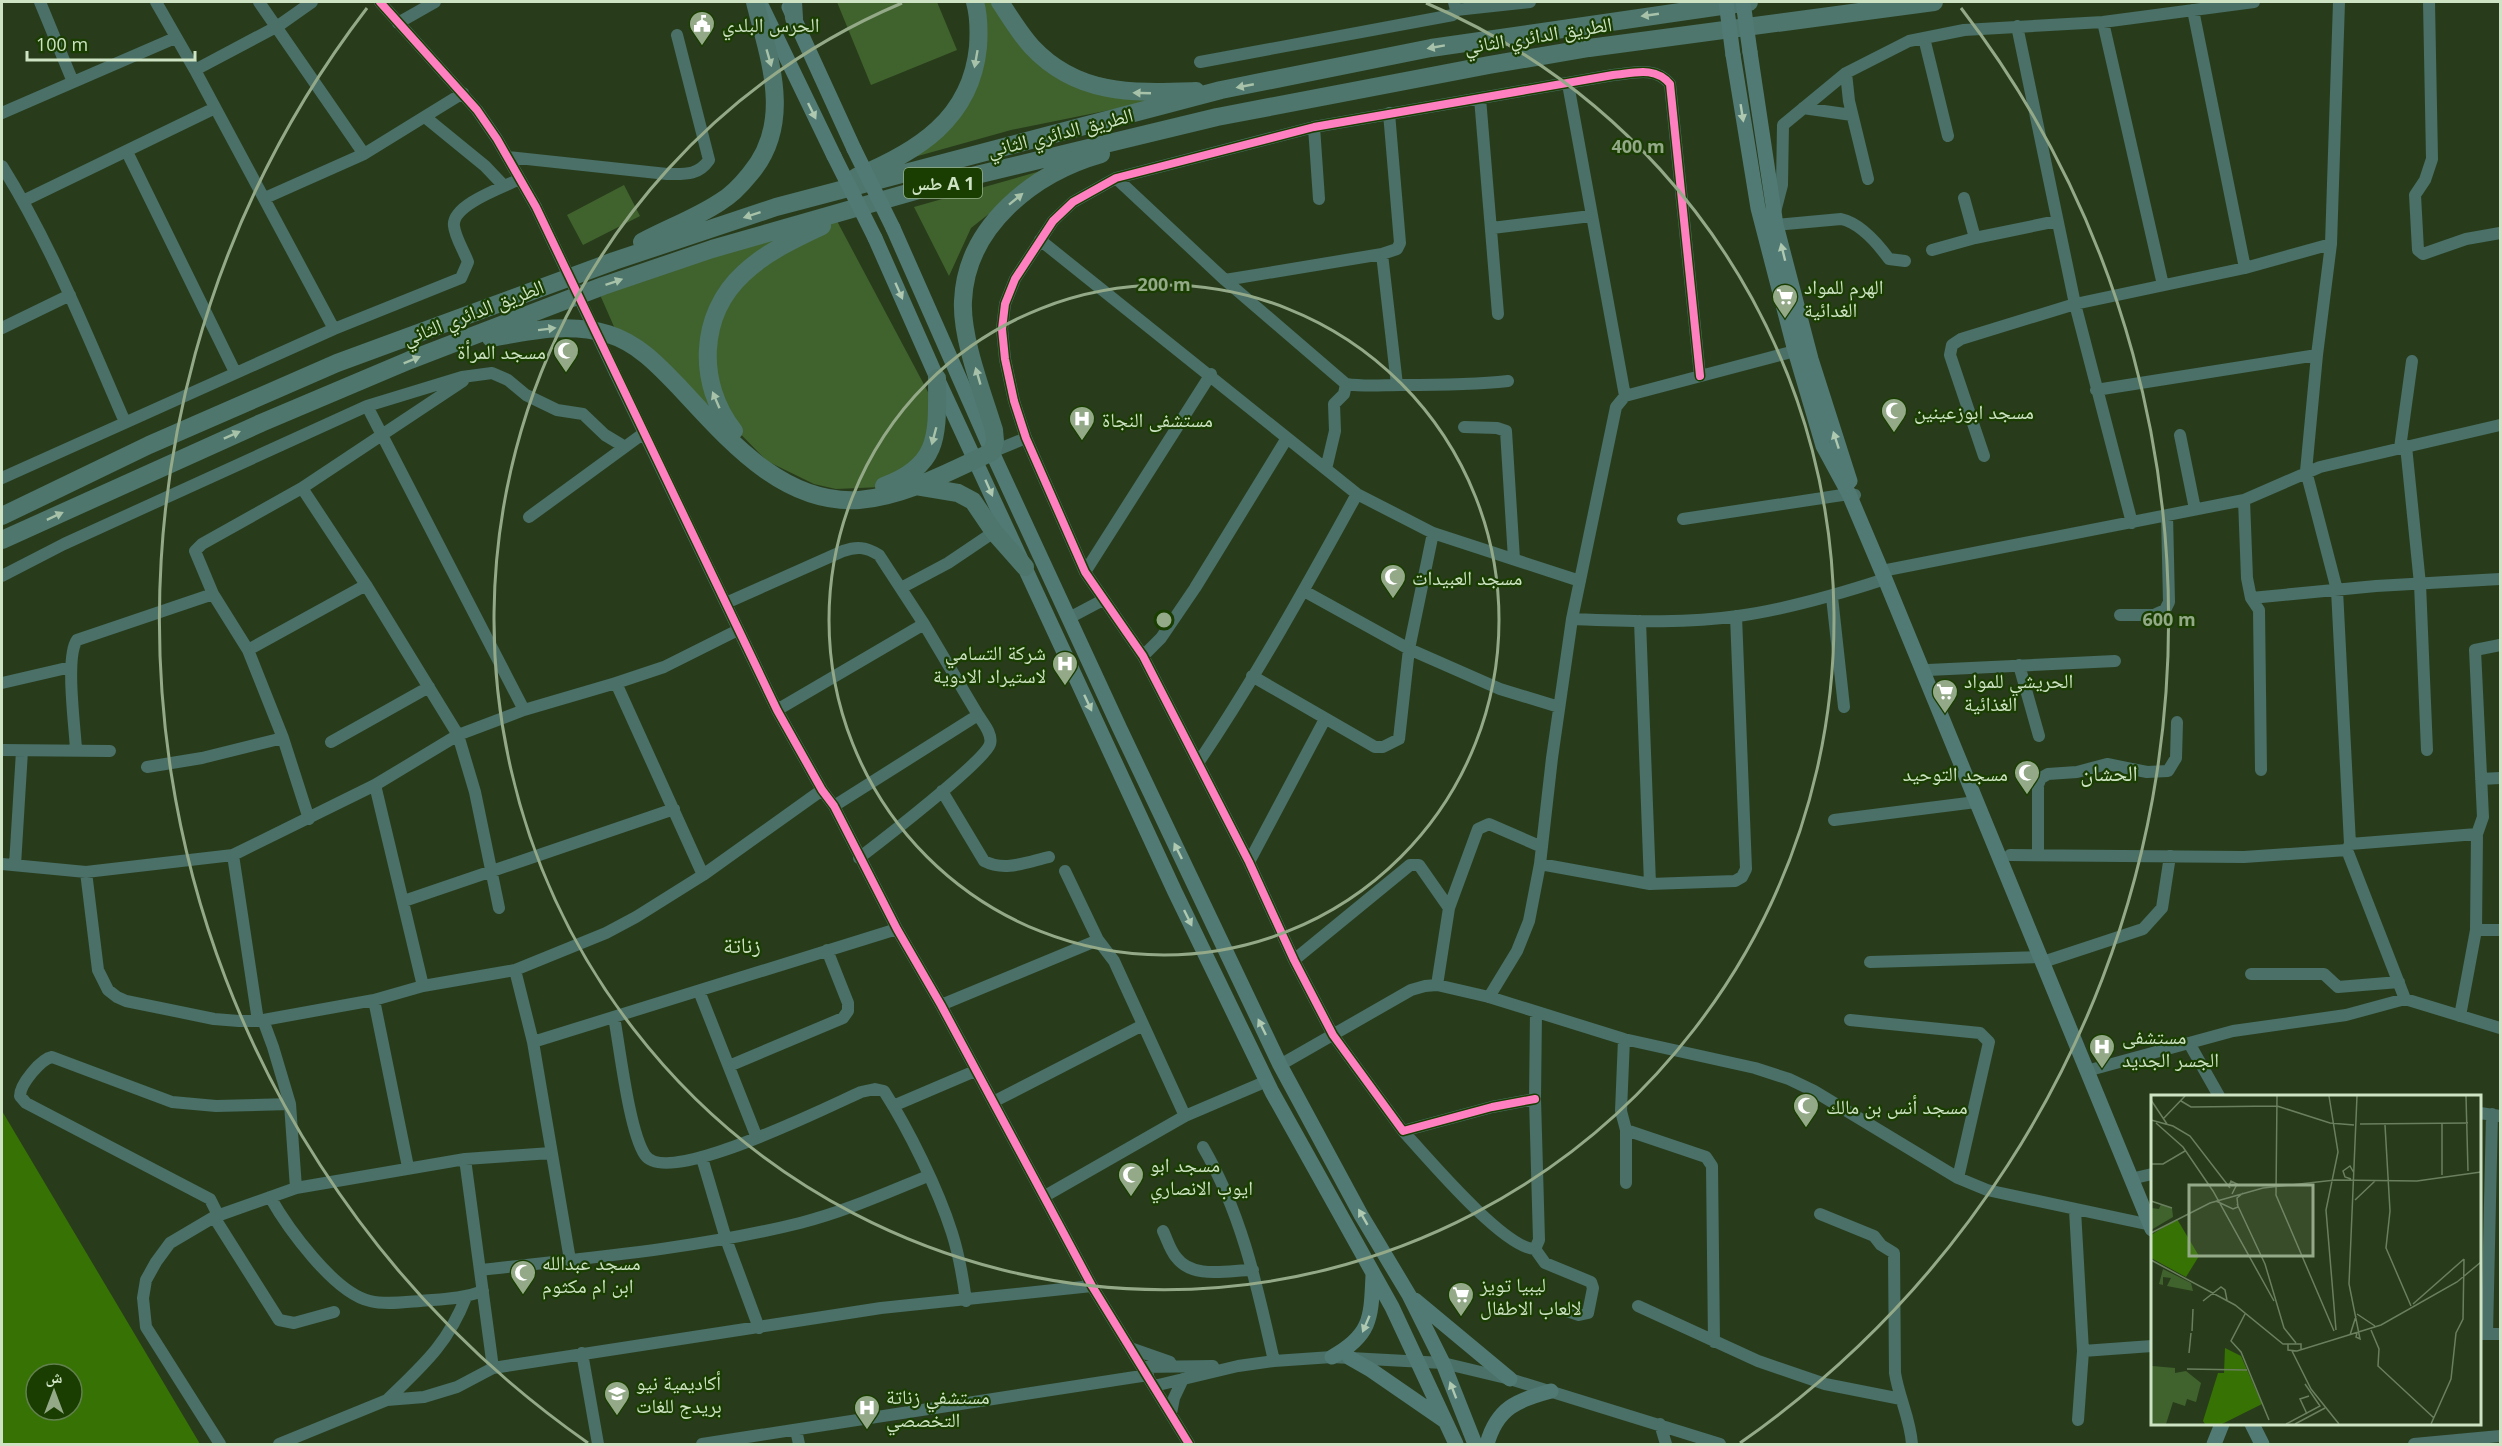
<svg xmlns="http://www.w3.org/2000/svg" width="2502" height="1446" font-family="'Open Sans','Noto Naskh Arabic',sans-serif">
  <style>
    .green { fill: #40632e }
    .forest { fill: #377204; fill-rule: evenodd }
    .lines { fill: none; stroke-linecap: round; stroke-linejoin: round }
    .minor { stroke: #4a7068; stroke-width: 12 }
    .major { stroke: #527a75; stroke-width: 15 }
    .highway { stroke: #4e766d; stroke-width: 18 }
    .minor-bridge { stroke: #4a7068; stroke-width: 12 }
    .major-bridge { stroke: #527a75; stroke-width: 15 }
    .cycleway-casing { stroke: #1a3e01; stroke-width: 11 }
    .cycleway { stroke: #ff80c0; stroke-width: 8 }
    .oneway { fill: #a7c2a9 }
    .oneway2 { fill: #aec9b0 }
    .ring { fill: none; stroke: #93a988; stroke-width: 3 }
    .labels { text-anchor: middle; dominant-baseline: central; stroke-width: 4.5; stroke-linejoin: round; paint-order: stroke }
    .shield { fill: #1a3e01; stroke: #97b289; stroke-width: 1.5 }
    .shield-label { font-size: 18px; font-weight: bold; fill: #cde3c3 }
    .poi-label { font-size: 20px; fill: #cde3c3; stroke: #1a3e01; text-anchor: start }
    .street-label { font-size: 20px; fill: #cde3c3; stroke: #1a3e01 }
    .quarter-label { font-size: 22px; fill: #cde3c3; stroke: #1a3e01 }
    .inset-road { fill: none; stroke: #6a7f5e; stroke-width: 1.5 }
    .view { fill: #93a988; fill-opacity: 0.15; stroke: #93a988; stroke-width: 3 }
    .inset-edge { fill: none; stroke: #cde3c3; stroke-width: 3 }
    .centre { fill: #93a988; stroke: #1a3e01; stroke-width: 3 }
    .ring-label { font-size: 18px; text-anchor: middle; font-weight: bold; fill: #93a988; stroke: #1a3e01; stroke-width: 4.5; stroke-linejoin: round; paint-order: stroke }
  </style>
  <rect width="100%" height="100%" fill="#283c1b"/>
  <path class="green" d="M837 2H937L957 50 871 85Z
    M975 2H1001L1055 67 1179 96 1011 130 882 166 970 90Z
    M1044 170 971 228 949 276 914 207Z
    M624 185 640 216 583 245 567 215Z
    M837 214 838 223 937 409 928 455 881 487 836 489 814 484 767 461 723 416 619 338 601 297 603 286Z"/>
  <path class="forest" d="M2 1111 200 1444H2ZM36 1374H72V1410H36Z"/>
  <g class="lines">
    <path class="minor" d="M40 2 73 82
      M156 2 195 70 334 329
      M259 2 364 154 463 93
      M380 2 477 110 497 139 536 207
      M2339 2 2331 244 2317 355 2306 471 2337 590 2350 844 2347 850
      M2429 2 2432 159 2425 180 2415 195 2418 250 2423 254 2466 239 2500 233
      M1456 10 1530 2
      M2193 10 2245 268
      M2103 22 2163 285
      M398 23 435 2
      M2017 26 2075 304 2132 523
      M1924 38 1948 136
      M1200 62 1453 15 1456 10 1454 2
      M195 70 278 26 312 2
      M1846 73 1849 101 1868 179
      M1568 84 1625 396
      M1480 98 1498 314
      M1803 108 1852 115
      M2 113 175 38
      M425 117 485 166 504 186
      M1314 127 1319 199
      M127 152 235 372
      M508 157 667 174C684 174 698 176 709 160L677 35
      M2 166C52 246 87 335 125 422
      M1116 178 1225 280 1346 384C1365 387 1382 385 1401 385 1437 385 1472 385 1508 381
      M265 198 364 154
      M1964 198 1975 238
      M23 201 215 108
      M1775 212 1782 185 1783 125 1846 73 1909 41 1964 30 2103 22 2254 2
      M1776 225 1841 219C1860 223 1878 244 1889 259L1905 261
      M1492 228 1591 216
      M1040 240 1357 494 1433 533 1580 581
      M1932 250 1975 238 2057 221
      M1382 254 1397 385
      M1225 280 1382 254 1397 249 1400 243 1389 113
      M2 328 70 295
      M1795 351 1625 396 1616 407 1572 619C1627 621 1683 624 1738 616 1788 609 1836 595 1885 579
      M615 373 777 710 822 790 834 806 897 929 941 1005 1092 1286 1189 1444
      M2096 390 2317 355
      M367 406 524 710
      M1464 427 1497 428 1506 431 1514 559
      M2180 435 2195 509
      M2406 446 2420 584 2427 750
      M2400 448 2412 361
      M992 452 1026 438
      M1984 456 1950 355 1952 345 1961 339 2075 304 2245 268 2331 244
      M1326 469 1335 431 1334 404 1344 394 1346 384
      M2 478 334 329 461 278 468 262C464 251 455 237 454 226 451 205 504 187 520 179
      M302 488 366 585 458 735 475 792 499 908
      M2244 500 2247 578 2251 598 2259 610 2261 770
      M529 517 644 433
      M1683 519 1849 494 1855 495
      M1887 570 2244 500 2320 467 2500 425
      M1085 572 1211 374
      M2 576 64 544 367 406 462 377 492 373 508 380 526 395 557 410 583 414 605 435 625 447
      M901 588 948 563 994 532
      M1304 591 1409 649 1500 689 1559 707
      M1832 597 1844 707
      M2251 598 2376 586 2500 579
      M726 603 843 551C857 546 866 547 879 555L924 624 978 715 834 806
      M2120 615H2154L2165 610 2169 602 2167 515
      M1069 618 1103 600
      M1640 621 1650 884
      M248 650 366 585
      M1143 656 1161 638 1195 588 1287 438
      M2019 665 2039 736
      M1928 670 2115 661
      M1252 676 1375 747H1383L1399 739 1409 649 1433 533
      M2 683 71 667
      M616 683 664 667 738 630
      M777 710 924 624
      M331 742 429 687
      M2 750 110 751
      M76 750C75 727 65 657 77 640L213 594
      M1198 763C1256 677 1307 585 1357 494
      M147 767 202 758 283 738
      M2481 779 2500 778
      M375 785 423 986
      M942 791 984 861C1005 872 1027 862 1049 857
      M309 819 283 738 248 650 213 594 195 551 202 544 302 488 463 381
      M1834 820 1976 802
      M2350 844 2477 834 2483 817 2475 650 2500 645
      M233 855 258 1021
      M2010 855 2244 857 2347 850 2405 999
      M2038 855V785L2041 778 2048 774 2077 772 2107 764 2147 772 2168 771 2176 758 2177 722
      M859 858C880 842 985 761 990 744 993 734 983 723 978 715
      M1249 862 1325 719
      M2 864 86 872 233 855 375 785 458 735 524 710 616 683 703 875
      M1540 864 1650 884 1735 881 1742 877 1746 869 1736 616
      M15 865 22 751
      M1065 871 1098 940
      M86 872 98 970 108 990 117 997 126 1001 214 1019 239 1021H258L374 1000 423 986 515 970 606 933 636 917 703 875 822 790
      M404 901 674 809
      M2476 930H2500
      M1294 960 1410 865H1419L1449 908
      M2046 961 2143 929 2162 908 2170 856
      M1870 962 2040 957
      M515 970 533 1042 570 1260
      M2251 974H2324L2338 987 2399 982
      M1437 985 1449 908 1478 829 1489 824 1542 847
      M699 991 757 1138
      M1489 997 1517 951 1529 921 1540 864 1552 758 1572 619
      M374 1000 408 1167
      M941 1005 1098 940 1114 961 1185 1116
      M2460 1016 2476 930 2477 834
      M614 1017C620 1049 629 1131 645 1155 667 1188 829 1106 861 1092L875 1089 884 1091C909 1130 938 1189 952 1233 959 1255 963 1278 966 1301
      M263 1020 273 1047 290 1104 296 1188
      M1850 1020 1980 1033 1989 1042 1958 1178
      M1624 1039 1621 1111 1626 1130 1706 1157 1712 1166 1714 1342
      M533 1042 897 929
      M2189 1043 2219 1096
      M1280 1065 1411 990 1425 986 1437 985 1489 997 1624 1039 1755 1068 1789 1079 1814 1091 1958 1178 1987 1190 2151 1225
      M729 1066 843 1018 848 1011V1003L827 950
      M2090 1070 2233 1031 2346 1015 2405 999 2500 1028
      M1535 1099 1492 1107 1403 1131 1333 1035 1294 960 1249 862 1143 656 1085 572 1026 438 1014 401 1005 359 1002 329 1005 304 1015 279 1053 221 1073 202 1116 178 1314 127 1613 75C1634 73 1655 66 1670 84L1700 376
      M993 1102 1143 1025
      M893 1106 975 1071
      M2480 1113 2500 1116
      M1403 1131C1426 1156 1504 1249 1535 1249L1539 1240 1535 1099 1536 1012
      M1203 1147C1242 1214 1257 1286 1274 1361
      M702 1158 726 1239 759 1328
      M465 1159 493 1368
      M2135 1178 2152 1174
      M1626 1183V1130
      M1045 1196 1185 1116 1267 1081
      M270 1197C287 1227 334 1293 370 1301 386 1305 404 1302 420 1301 442 1299 462 1299 483 1291
      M2075 1210 2083 1351 2152 1346
      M1820 1214 1874 1236 1881 1245 1894 1253 1895 1373C1899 1398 1910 1418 1912 1444
      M218 1215 210 1199 26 1103 20 1096C20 1084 41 1059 52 1057L172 1102 216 1106 290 1104
      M214 1217 279 1320 294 1323 334 1312
      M1163 1231C1167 1239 1170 1250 1176 1257 1193 1280 1229 1270 1253 1270
      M1535 1249 1545 1263 1591 1282 1593 1288 1588 1313 1579 1315 1567 1311
      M480 1270C587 1258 695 1249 800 1223 844 1212 886 1193 928 1176
      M1638 1306 1758 1361 1825 1384 1901 1399
      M2481 1334H2500
      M2487 1334 2492 1114
      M1130 1348 1170 1362
      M582 1353 598 1444
      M1143 1367 1213 1366
      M1154 1386 1238 1366 1274 1361 1332 1357 1443 1363 1510 1379 1720 1444
      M387 1400C422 1366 448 1344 466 1297
      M1171 1413 1174 1398 1183 1379
      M2078 1420 2083 1351
      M1660 1424 1666 1444
      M796 1430 799 1444
      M220 1444 146 1327 143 1298 146 1280 156 1262 170 1243 214 1217 296 1188 465 1159 551 1153
      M279 1444 387 1400 424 1397 457 1387 493 1368 881 1308 1092 1286
      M702 1444 1148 1375
      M2414 1444 2500 1436"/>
    <path class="major" d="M762 7 834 156
      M789 7 854 149
      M1750 52 1776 225 1811 359 1850 481
      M1733 55 1758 208 1795 351 1823 446 1849 494 1885 579 2152 1229
      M893 228 992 452 1120 729 1280 1065 1361 1215 1409 1295 1443 1363 1475 1444
      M875 238 937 378 1175 892 1272 1092 1392 1307 1456 1444
      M1415 1300 1510 1379
      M1332 1357C1372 1335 1371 1317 1373 1275
      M1350 1358 1371 1370 1445 1421
      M2252 1424 2262 1444
      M1487 1444C1497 1408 1517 1400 1551 1391
      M2214 1444 2222 1424"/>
    <path class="highway" d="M793 2 794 18
      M1000 2C1010 17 1020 34 1032 47 1078 96 1134 93 1196 91
      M856 177C917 152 971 119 978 47 979 32 979 16 975 2
      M642 242C668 228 696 218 720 202 732 195 742 184 750 174 794 122 769 59 755 2
      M491 338C529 331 569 322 608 334 638 343 659 366 680 388 727 438 782 505 859 500 906 496 950 471 992 452L995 441 994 430C983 394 961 338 963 301 966 226 1034 173 1101 154
      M734 431C697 384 698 315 744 273 765 253 796 238 822 226
      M884 486C942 465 937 432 937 378
      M916 486 958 493 973 501 994 532 1025 567
      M2 516 149 445 337 363 614 261 776 207 1221 90 1431 48 1749 2
      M2 540 261 423 410 360 603 286 712 249 943 183 1217 117 1489 65 1589 48 1934 2"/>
    <path class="minor-bridge" d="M536 207 615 373"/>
    <path class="major-bridge" d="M1726 2 1733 55
      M1743 2 1750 52
      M854 149 893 228
      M834 156 875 238"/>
    <defs>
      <path id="cycleway" d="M380 2 477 110 497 139 536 207 777 710 822 790 834 806 897 929 941 1005 1092 1286 1189 1444
        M1535 1099 1492 1107 1403 1131 1333 1035 1294 960 1249 862 1143 656 1085 572 1026 438 1014 401 1005 359 1002 329 1005 304 1015 279 1053 221 1073 202 1116 178 1314 127 1613 75C1634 73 1655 66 1670 84L1700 376"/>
    </defs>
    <use href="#cycleway" class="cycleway-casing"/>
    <use href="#cycleway" class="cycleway"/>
  </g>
  <defs><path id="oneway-solid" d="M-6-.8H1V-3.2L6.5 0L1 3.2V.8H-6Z" transform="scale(1.5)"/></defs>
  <g class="oneway">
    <use href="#oneway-solid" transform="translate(1650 15) rotate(172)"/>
    <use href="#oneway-solid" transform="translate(1436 47) rotate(170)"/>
    <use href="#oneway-solid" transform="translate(769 58) rotate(74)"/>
    <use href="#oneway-solid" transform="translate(976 59) rotate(100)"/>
    <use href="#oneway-solid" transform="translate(1245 86) rotate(169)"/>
    <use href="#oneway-solid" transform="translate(1142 93) rotate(-178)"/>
    <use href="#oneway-solid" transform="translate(1016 199) rotate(-39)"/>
    <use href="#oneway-solid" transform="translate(752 215) rotate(162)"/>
    <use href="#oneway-solid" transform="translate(614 282) rotate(-19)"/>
    <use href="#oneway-solid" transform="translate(547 329) rotate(-7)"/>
    <use href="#oneway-solid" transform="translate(412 360) rotate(-22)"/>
    <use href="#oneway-solid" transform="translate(978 376) rotate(-106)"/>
    <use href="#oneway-solid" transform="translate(716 400) rotate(-113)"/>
    <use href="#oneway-solid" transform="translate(232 435) rotate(-24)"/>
    <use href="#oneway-solid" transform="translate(934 436) rotate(105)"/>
    <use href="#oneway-solid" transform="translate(55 516) rotate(-25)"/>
  </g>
  <g class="oneway2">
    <use href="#oneway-solid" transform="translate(812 111) rotate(64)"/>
    <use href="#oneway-solid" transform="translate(1742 113) rotate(81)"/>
    <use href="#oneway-solid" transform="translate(1783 252) rotate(-104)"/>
    <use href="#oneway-solid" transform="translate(899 291) rotate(66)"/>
    <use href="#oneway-solid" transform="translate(1836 440) rotate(-108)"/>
    <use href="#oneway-solid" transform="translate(989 488) rotate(66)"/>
    <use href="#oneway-solid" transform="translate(1088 703) rotate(65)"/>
    <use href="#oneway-solid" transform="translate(1178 851) rotate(-116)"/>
    <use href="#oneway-solid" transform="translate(1188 918) rotate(64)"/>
    <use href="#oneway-solid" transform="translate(1262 1027) rotate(-116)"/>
    <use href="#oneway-solid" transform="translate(1363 1217) rotate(-120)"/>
    <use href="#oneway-solid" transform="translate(1366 1324) rotate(113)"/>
    <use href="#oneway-solid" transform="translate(1453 1390) rotate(-111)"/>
  </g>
  <g class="ring">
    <circle cx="1164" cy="620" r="335"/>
    <path d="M1426 3A670 670 0 1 1 902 3"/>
    <path d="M588 1443A1005 1005 0 0 1 367 8M1961 8A1005 1005 0 0 1 1740 1443"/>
  </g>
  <defs>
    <symbol id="civic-pin" viewBox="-11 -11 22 30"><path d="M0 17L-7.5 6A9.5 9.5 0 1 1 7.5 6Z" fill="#93a988" stroke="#1a3e01"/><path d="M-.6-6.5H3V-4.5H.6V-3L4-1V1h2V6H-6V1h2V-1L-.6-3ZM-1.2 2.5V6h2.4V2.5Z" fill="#fff"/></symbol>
    <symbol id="supermarket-pin" viewBox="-11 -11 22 30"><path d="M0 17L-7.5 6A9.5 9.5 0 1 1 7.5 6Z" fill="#93a988" stroke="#1a3e01"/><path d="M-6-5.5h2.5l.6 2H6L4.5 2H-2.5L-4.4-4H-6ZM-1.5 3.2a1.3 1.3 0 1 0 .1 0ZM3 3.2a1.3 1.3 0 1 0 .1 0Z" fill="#fff"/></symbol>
    <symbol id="mosque-pin" viewBox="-11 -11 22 30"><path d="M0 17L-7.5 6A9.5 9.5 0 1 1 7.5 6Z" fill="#93a988" stroke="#1a3e01"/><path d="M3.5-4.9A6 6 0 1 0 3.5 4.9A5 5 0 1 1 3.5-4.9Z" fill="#fff"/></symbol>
    <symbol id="hospital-pin" viewBox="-11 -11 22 30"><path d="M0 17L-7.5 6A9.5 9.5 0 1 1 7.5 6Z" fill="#93a988" stroke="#1a3e01"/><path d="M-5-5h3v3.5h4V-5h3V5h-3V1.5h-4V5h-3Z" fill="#fff"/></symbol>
    <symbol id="university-pin" viewBox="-11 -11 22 30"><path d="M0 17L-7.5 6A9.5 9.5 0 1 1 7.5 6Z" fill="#93a988" stroke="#1a3e01"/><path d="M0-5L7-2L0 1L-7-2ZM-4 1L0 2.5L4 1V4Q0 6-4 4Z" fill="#fff"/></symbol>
  </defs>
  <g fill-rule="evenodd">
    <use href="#civic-pin" x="687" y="9" width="30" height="40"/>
    <use href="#supermarket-pin" x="1770" y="282" width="30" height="40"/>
    <use href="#mosque-pin" x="551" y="336" width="30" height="40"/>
    <use href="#mosque-pin" x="1879" y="396" width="30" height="40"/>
    <use href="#hospital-pin" x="1067" y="404" width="30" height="40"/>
    <use href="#mosque-pin" x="1378" y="562" width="30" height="40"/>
    <use href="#hospital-pin" x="1050" y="649" width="30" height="40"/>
    <use href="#supermarket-pin" x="1930" y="677" width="30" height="40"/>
    <use href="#mosque-pin" x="2012" y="758" width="30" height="40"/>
    <use href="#hospital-pin" x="2087" y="1032" width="30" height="40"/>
    <use href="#mosque-pin" x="1791" y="1091" width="30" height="40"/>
    <use href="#mosque-pin" x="1116" y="1160" width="30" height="40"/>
    <use href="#mosque-pin" x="508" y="1258" width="30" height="40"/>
    <use href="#supermarket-pin" x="1446" y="1280" width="30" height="40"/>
    <use href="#university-pin" x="602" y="1379" width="30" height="40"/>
    <use href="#hospital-pin" x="852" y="1393" width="30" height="40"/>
  </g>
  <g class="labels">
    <rect class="shield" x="904" y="168" width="78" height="30" rx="4.5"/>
    <g class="shield-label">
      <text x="943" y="183">طس A 1</text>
    </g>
    <g class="poi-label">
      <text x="722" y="24">الحرس البلدي</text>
      <text x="1804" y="286">الهرم للمواد<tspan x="1804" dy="23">الغدائية</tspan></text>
      <text x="546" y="351" text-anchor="end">مسجد المرأة</text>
      <text x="1914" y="411">مسجد ابوزعينين</text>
      <text x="1102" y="419">مستشفى النجاة</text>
      <text x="1412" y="577">مسجد العبيدات</text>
      <text x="1046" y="652" text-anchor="end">شركة التسامي<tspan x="1046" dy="23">لاستيراد الادوية</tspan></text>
      <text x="1964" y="680">الحريشي للمواد<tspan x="1964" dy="23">الغذائية</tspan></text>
      <text x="2008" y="773" text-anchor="end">مسجد التوحيد</text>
      <text x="2122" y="1036">مستشفى<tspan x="2122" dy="23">الجسر الجديد</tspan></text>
      <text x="1826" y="1106">مسجد أنس بن مالك</text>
      <text x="1150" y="1164">مسجد ابو<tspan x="1150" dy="23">ايوب الانصاري</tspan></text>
      <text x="542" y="1262">مسجد عبدالله<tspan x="542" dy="23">ابن ام مكثوم</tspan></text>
      <text x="1480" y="1284">ليبيا تويز<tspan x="1480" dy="23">لالعاب الاطفال</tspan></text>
      <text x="636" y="1382">أكاديمية نيو<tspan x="636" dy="23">بريدج للغات</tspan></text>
      <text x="886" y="1396">مستشفي زناتة<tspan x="886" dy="23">التخصصي</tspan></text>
    </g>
    <g class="street-label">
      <text transform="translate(1538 35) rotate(-9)">الطريق الدائري الثاني</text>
      <text transform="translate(1060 132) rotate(-14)">الطريق الدائري الثاني</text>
      <text transform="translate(473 312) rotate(-21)">الطريق الدائري الثاني</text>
    </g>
    <g class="quarter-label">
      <text x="2109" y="772">الحشان</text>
      <text x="742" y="944">زناتة</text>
    </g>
  </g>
  <g transform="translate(2151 1095)">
    <rect width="330" height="330" fill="#283c1b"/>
    <path d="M10 109 21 113 22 122 0 135V113L8 114ZM12 174 40 188 42 196 16 191 20 183 12 182V190L8 189ZM1 271 24 273V278L35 276 50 288 45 307 36 304 34 311 22 307 15 329H0Z" fill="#40632e"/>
    <path d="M26 124 48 161 35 182 0 163V140ZM74 253 90 261 111 309 71 329H54L52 326 67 278H73Z" fill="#377204"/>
    <path class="inset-road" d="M126 1 125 100 183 236M178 1 187 57 175 115 185 235M206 1 198 189 209 244 205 242 206 238M315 1 317 76M0 5 16 29M30 6 40 12 126 11M126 11 179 28 203 30M13 23 34 1M0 25 22 31 39 41 79 93M5 28 32 52 62 96 123 206M209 29 317 28M291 29V80M234 30 239 116 235 153 260 211M0 69H12L34 56M200 84 194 82 192 76 199 71 203 78M78 91 80 86 86 89 81 99M204 105 224 86M0 106 21 113M65 106 82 114 87 112 86 103 92 98M86 109 114 169 133 233 145 248M0 138 59 108 112 93 184 85 266 86 330 77M0 165 84 210 132 249H150V255M52 206 70 192 74 195 76 205M262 209 313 164M94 219 80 246 90 257 118 325M206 219 224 231M220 235 228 254 227 271 283 323M41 236 42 214M199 240 205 221M137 249V255L146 256 230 230 306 187 330 167M141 256 160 294 188 329M38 258 40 238M36 274 96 275M156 319 149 304 158 301M135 329 169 311 154 289M144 329 174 313M280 329 300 284 305 238 312 224 313 164"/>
    <path class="view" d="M38 90H162V161H38Z"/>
    <rect width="330" height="330" class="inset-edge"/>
  </g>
  <circle cx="1164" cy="620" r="9" class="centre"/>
  <g class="ring-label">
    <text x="1638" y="153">400 m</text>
    <text x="1164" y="291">200 m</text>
    <text x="2169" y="626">600 m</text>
  </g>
  <rect width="2502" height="1446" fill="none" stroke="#cde3c3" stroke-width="6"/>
  <g transform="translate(54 1392)"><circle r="28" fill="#1a3e01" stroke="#62804f" stroke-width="1.5"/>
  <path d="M0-4.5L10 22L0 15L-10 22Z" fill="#93a988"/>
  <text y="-9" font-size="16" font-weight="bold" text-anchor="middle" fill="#cde3c3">ش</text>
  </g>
  <path d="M27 51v9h168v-9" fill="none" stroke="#cde3c3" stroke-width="3"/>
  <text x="36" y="51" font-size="18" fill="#cde3c3" stroke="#1a3e01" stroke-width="4.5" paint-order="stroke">100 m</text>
</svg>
